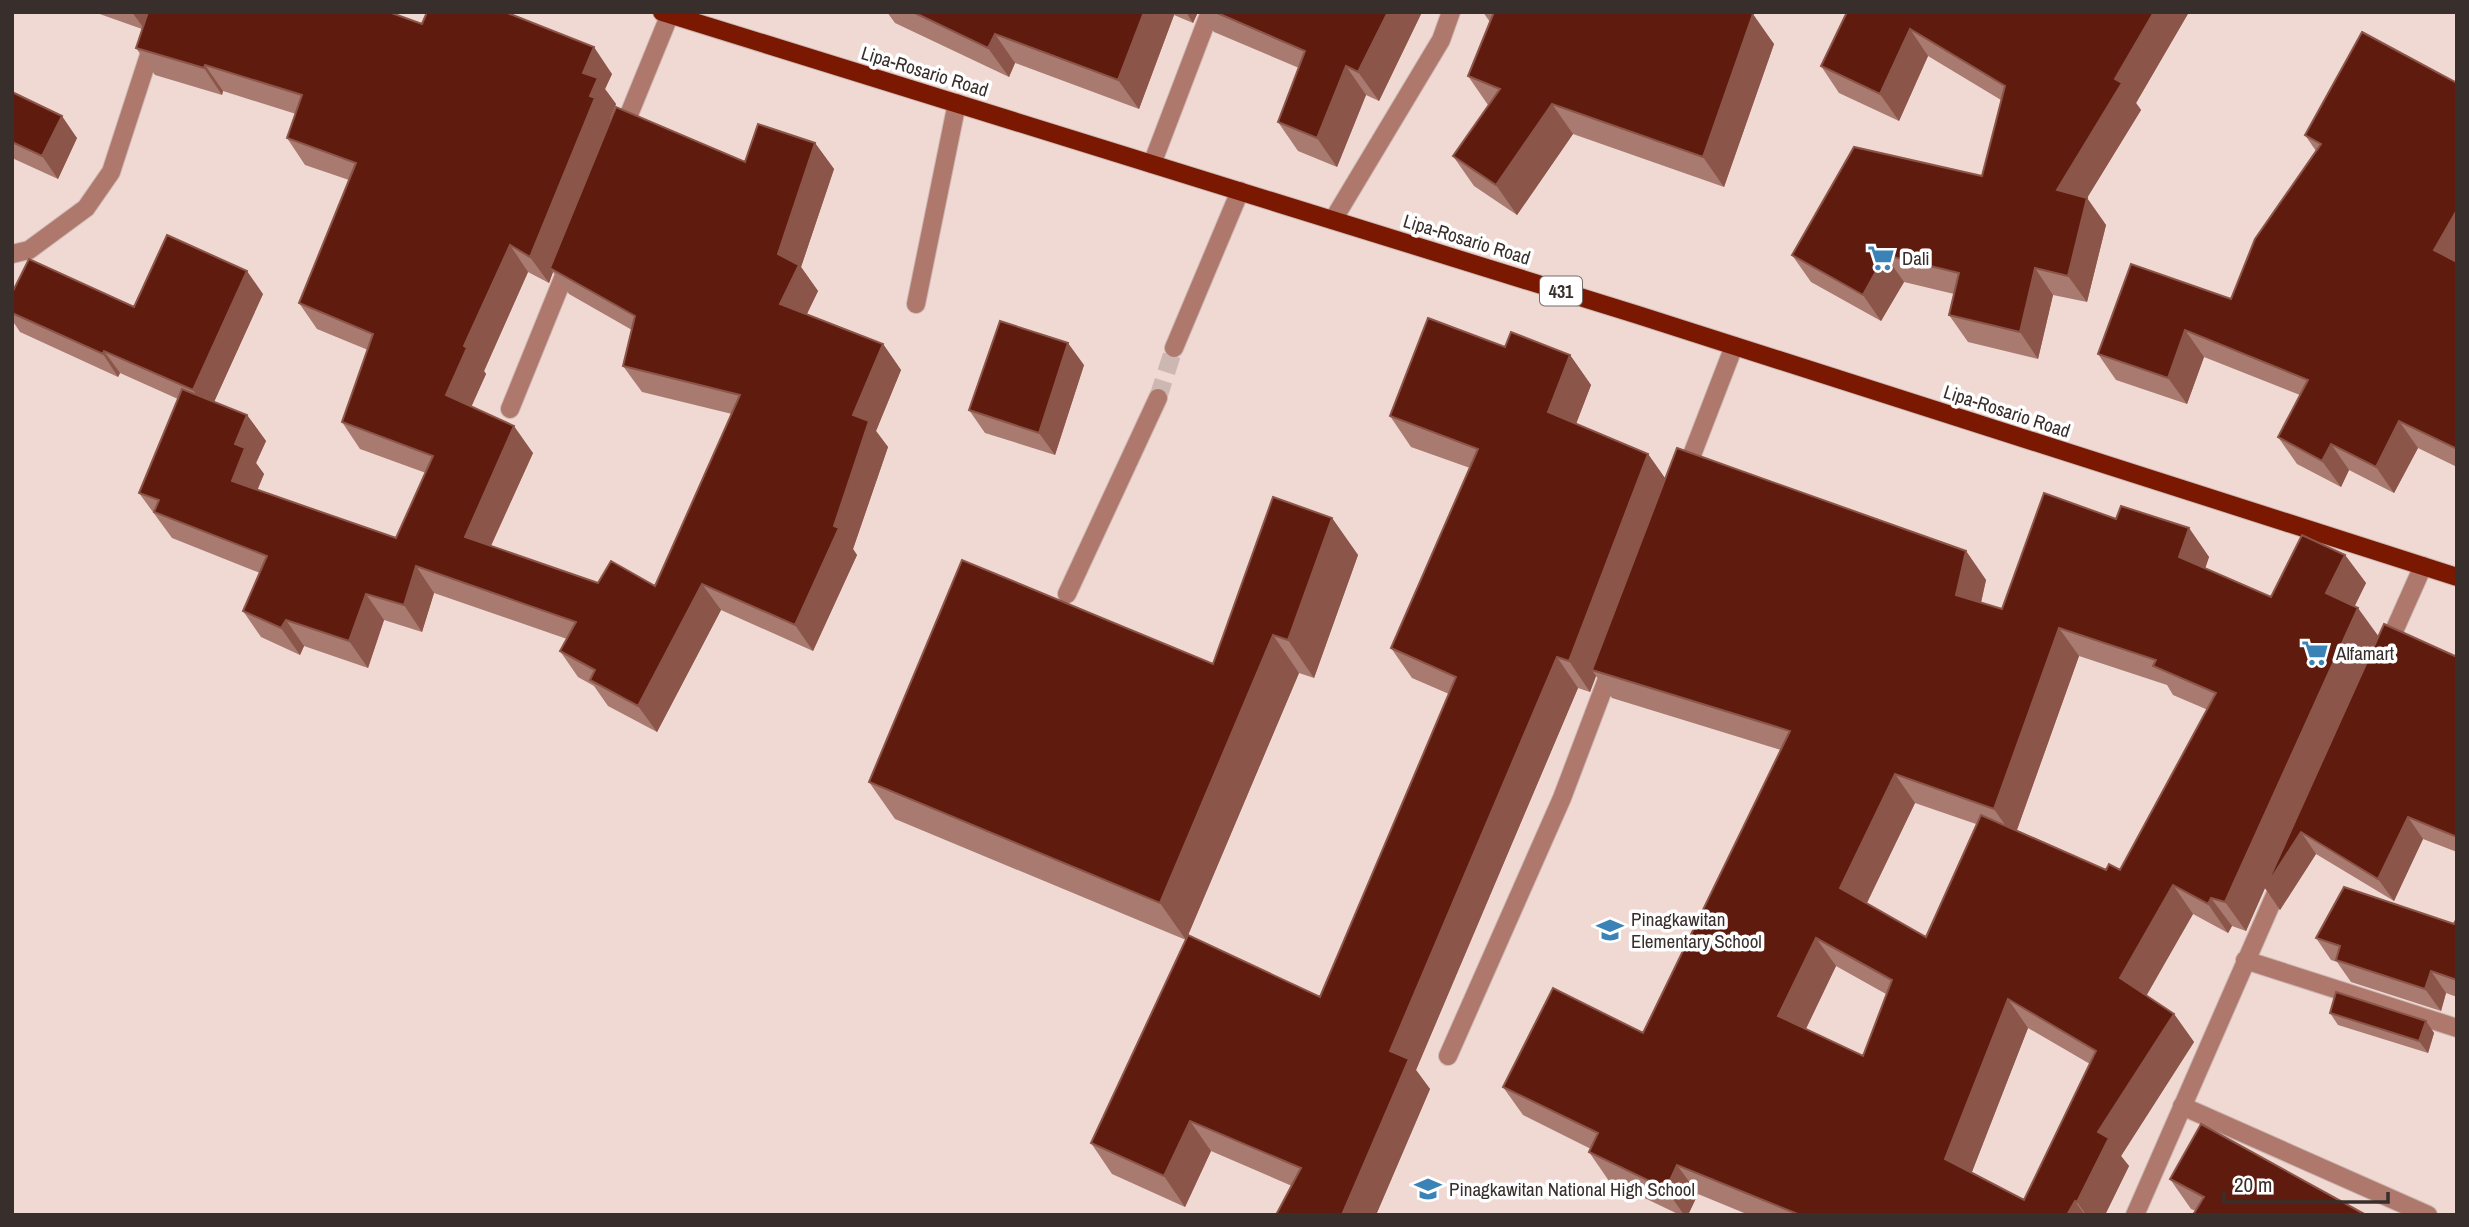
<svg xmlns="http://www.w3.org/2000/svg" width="2469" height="1227" font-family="'Archivo Narrow',sans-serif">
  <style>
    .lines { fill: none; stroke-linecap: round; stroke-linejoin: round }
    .minor-tunnel { stroke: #ccb7b2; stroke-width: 18; stroke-dasharray: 18 9; stroke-linecap: butt }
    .minor-casing { stroke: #ccb7b2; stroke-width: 20 }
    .major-casing { stroke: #ccb7b2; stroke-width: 20 }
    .minor { stroke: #af786c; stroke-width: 18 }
    .major { stroke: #7b1802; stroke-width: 18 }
    .wall { fill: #a87a70; fill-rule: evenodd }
    .shaded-wall { fill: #8b5549 }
    .building { fill: #5f1c0e; stroke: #8b5549; stroke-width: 2; fill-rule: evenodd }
    .labels { text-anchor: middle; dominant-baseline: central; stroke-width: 7; stroke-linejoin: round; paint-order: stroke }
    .shield { fill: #fff; stroke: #746d6c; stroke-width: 2 }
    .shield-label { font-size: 18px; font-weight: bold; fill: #382f2d }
    .street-label { font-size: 19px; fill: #382f2d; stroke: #fff }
    .poi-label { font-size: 19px; fill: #382f2d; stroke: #fff; text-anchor: start }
  </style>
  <rect width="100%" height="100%" fill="#f1d9d3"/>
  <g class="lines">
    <path class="minor-tunnel" d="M1158 398 1174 348"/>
    <defs>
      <path id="minor" d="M621 134 670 14
        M1152 164 1210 12
        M1333 220 1441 40 1451 12
        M12 254 29 250 86 208 111 172 163 12
        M916 304 957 103
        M1174 348 1240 191
        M510 409 570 261
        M1685 473 1734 346
        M1067 594 1158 398
        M2386 649 2423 566
        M2245 960 2457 1028
        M1448 1056 1562 798 1612 666
        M2182 1106 2428 1215
        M2135 1215 2282 879"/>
      <path id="major" d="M662 12 1638 315 2457 577"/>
    </defs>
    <use href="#minor" class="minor-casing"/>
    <use href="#major" class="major-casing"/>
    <use href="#minor" class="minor"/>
    <use href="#major" class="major"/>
  </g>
  <path class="wall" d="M94 12H389L422 24 612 74 605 89 616 104 610 119V120L745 162 815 143 834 169 801 267 818 291 807 314 883 344 901 370 876 431 888 447 853 549 857 555 813 651 721 610 657 732 608 706 594 686 578 677 560 651 567 639 434 593 422 632 384 620 368 668 304 646 300 655 261 637 243 611 260 573 172 538 139 493 178 399 120 373 118 377 20 332 12 320V293L134 307 263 294 214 402 247 415 266 441 256 463 264 474 257 490 396 538 426 473 360 449 342 422 368 350 317 329 299 303 349 180 305 165 287 138 296 114 223 91 222 95 155 75 136 48 142 29ZM528 272 549 283 553 272 569 294 632 330 623 366 642 392 732 414 655 586 598 583 491 546 533 453 471 406 486 374 484 371Z
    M887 12H1198L1193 23 1174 15 1139 109 1015 63 1009 77 895 23Z
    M1200 12H1422L1379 101 1366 95 1337 167 1298 151 1278 122 1299 68 1214 32Z
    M1483 12H1748L1774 44 1724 187 1573 134 1517 215 1474 186 1453 156 1488 105 1468 76 1490 22Z
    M1847 12H2189L2136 103 2141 110 2087 198 2106 225 2087 302 2053 295 2038 359 1968 342 1949 315 1954 294 1904 282 1881 321 1811 282 1792 255 1982 176 2001 100 1928 56 1899 121 1839 93 1821 66Z
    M2457 83V467L2418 448 2394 493 2349 470 2341 487 2297 464 2278 437 2300 395 2204 357 2187 404 2116 380 2098 354 2231 299 2316 151 2305 135Z
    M12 92 77 138 58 179 12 158Z
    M1505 347 1570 355 1591 385 1576 424 1648 454 1665 478 1966 551 1986 580 1981 603 2002 609 2116 519 2189 528 2209 557 2205 569 2271 597 2345 555 2366 583 2354 606 2378 636 2457 657V852L2423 839 2394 901 2316 854 2280 910 2265 888 2246 931 2232 926 2228 933 2193 914 2146 995 2174 1014 2194 1042 2121 1156 2129 1166 2105 1215H1749L1698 1194 1688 1215H1680L1609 1181 1589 1152 1591 1149 1523 1115 1503 1087 1643 1033 1781 750 1612 698 1596 676 1590 692 1578 688 1416 1070 1430 1089 1376 1215H1276L1292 1186 1211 1151 1185 1207 1112 1174 1091 1143 1320 997 1449 694 1412 678 1391 648 1470 468 1411 447 1390 416ZM2079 656 2167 685 2173 695 2208 710 2120 870H2106L2017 830ZM1915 803 1976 824 1926 937 1867 903ZM1836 966 1886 994 1863 1056 1806 1029ZM2028 1028 2090 1064 2024 1200 1972 1172Z
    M1084 365 1055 455 985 433 969 410Z
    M1332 518 1358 555 1314 678 1299 673 1186 940 895 819 869 782 1213 664Z
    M2457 918V997L2446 993 2441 1011 2351 982 2337 962 2331 960 2316 938 2454 924Z
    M2330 1013 2426 1021 2434 1033 2428 1053 2338 1025Z
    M2170 1179 2366 1215 2196 1211 2191 1209Z"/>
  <path class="shaded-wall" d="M132 12H152L145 30Z
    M1144 12H1172L1174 15 1139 109 1118 80Z
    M1186 12H1198L1193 23Z
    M1388 12H1422L1379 101 1358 72Z
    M2154 12H2189L2136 103 2141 110 2087 198 2106 225 2087 302 2068 276 2057 190 2115 79Z
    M1753 14 1774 44 1724 187 1703 157Z
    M1910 29 1928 56 1899 121 1880 94Z
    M995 34 1015 63 1009 77 988 48Z
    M594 47 612 74 605 89 616 104 610 119 613 124 550 268 553 272 549 283 530 257 583 73Z
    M205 65 223 91 222 95 204 68Z
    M1346 66 1366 95 1337 167 1317 138Z
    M1552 104 1573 134 1517 215 1496 185Z
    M62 116 77 138 58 179 42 156Z
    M815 143 834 169 801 267 818 291 799 330 780 304 778 254Z
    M2457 210V270L2434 250Z
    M510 245 528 272 484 371 486 374 465 421 446 395 464 346Z
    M1885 255 1904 282 1881 321 1863 295Z
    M2035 268 2053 295 2038 359 2020 332Z
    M247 271 263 294 209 413 193 390Z
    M2185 330 2204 357 2187 404 2168 378Z
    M1068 343 1084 365 1055 455 1039 433Z
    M883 344 901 370 876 431 888 447 853 549 857 555 813 651 795 625 853 415Z
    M104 351 120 373 118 377 103 354Z
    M1570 355 1591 385 1569 442 1548 412Z
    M247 415 266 441 256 463 264 474 250 508 232 481 235 444Z
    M2399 421 2418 448 2394 493 2376 467Z
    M514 426 533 453 483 563 465 537Z
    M2331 444 2349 470 2341 487 2322 461Z
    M1648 454 1669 484 1592 670 1596 676 1590 692 1569 661Z
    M1332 518 1358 555 1314 678 1288 640Z
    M2189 528 2209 557 2199 586 2179 557Z
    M1966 551 1986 580 1976 624 1956 595Z
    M2345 555 2366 583 2347 622 2326 593Z
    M416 566 434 593 422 632 404 605Z
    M702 584 721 610 657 732 638 706Z
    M366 594 384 620 368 668 349 641Z
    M2358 608 2379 637 2301 832 2316 854 2280 910 2265 888 2246 931 2225 902Z
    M286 620 304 646 300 655 281 628Z
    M2059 628 2079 656 2014 838 1994 809Z
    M1273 635 1299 673 1186 940 1160 903Z
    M1557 657 1578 688 1416 1070 1430 1089 1376 1215H1342L1390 1051Z
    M1895 774 1915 803 1860 917 1840 888Z
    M2408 817 2423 839 2394 901 2378 879Z
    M2173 885 2193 914 2140 1007 2120 978Z
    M2211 898 2232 926 2228 933 2208 904Z
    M1816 938 1836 966 1798 1045 1778 1016Z
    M2431 971 2446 993 2441 1011 2425 989Z
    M2008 999 2028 1028 1966 1187 1945 1159Z
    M2174 1014 2194 1042 2121 1156 2129 1166 2105 1215H2086L2077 1202 2098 1132Z
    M2426 1021 2434 1033 2428 1053 2419 1041Z
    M1190 1121 1211 1151 1185 1207 1164 1176Z
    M1677 1165 1698 1194 1688 1215H1684L1666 1189Z
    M2075 1201 2085 1215H2067Z"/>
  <path class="building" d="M148 12H389L422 24 427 12H505L594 47 583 73 598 78 590 96 595 98 530 257 510 245 464 346 467 348 446 395 514 426 465 537 598 583 611 561 655 586 740 395 623 366 635 316 550 268 616 107 745 162 758 124 815 143 778 254 799 265 780 304 883 344 853 415 869 421 834 526 839 528 795 625 702 584 638 706 590 680 595 670 560 651 576 622 416 566 404 605 366 594 349 641 286 620 281 628 243 611 267 556 154 512 159 500 139 493 182 389 247 415 235 444 245 448 232 481 396 538 433 456 342 422 373 334 299 303 356 163 287 138 302 95 205 65 204 68 136 48Z
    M913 12H1144L1118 80 995 34 988 48Z
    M1215 12H1388L1358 72 1346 66 1317 138 1278 122 1305 51Z
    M1494 12H1748L1753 14 1703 157 1552 104 1496 185 1453 156 1500 89 1468 76Z
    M1847 12H2154L2115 79 2122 83 2057 190 2087 198 2068 276 2035 268 2020 332 1949 315 1959 273 1885 255 1863 295 1792 255 1854 147 1982 176 2005 86 1910 29 1880 94 1821 66Z
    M2362 32 2457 83V210L2434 250 2457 262V449L2399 421 2376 467 2331 444 2322 461 2278 437 2308 380 2185 330 2168 378 2098 354 2131 264 2231 299 2255 239 2321 144 2305 135Z
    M12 92 62 116 42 156 12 142Z
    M167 235 247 271 193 390 104 351 103 354 12 313V293L29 259 134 307Z
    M1428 318 1505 347 1511 332 1570 355 1548 412 1648 454 1569 661 1557 657 1390 1051 1409 1059 1342 1215H1276L1301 1168 1190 1121 1164 1176 1091 1143 1188 935 1320 997 1456 677 1391 648 1478 449 1390 416Z
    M1000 321 1068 343 1039 433 969 410Z
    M1677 448 1966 551 1956 595 2002 609 2044 493 2116 519 2121 506 2189 528 2179 557 2271 597 2302 535 2345 555 2326 593 2358 608 2225 902 2211 898 2208 904 2173 885 2120 978 2174 1014 2098 1132 2109 1138 2077 1202 2075 1201 2067 1215H1800L1677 1165 1666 1189 1589 1152 1598 1133 1503 1087 1553 988 1643 1033 1790 731 1592 670ZM2059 628 2156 660 2153 666 2216 693 2120 870 2109 864 2106 870 1981 815 1926 937 1840 888 1895 774 1994 809ZM1816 938 1892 980 1863 1056 1778 1016ZM2008 999 2096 1051 2024 1200 1945 1159Z
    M1273 497 1332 518 1288 640 1273 635 1160 903 869 782 962 560 1213 664Z
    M2384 624 2457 657V837L2408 817 2378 879 2301 832 2265 888Z
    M2344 887 2454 924 2457 918V980L2431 971 2425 989 2336 960 2340 946 2316 938Z
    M2336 992 2426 1021 2419 1041 2330 1013Z
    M2201 1124 2366 1215H2193L2204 1197 2170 1179Z"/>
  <defs>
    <symbol id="supermarket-bare" viewBox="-9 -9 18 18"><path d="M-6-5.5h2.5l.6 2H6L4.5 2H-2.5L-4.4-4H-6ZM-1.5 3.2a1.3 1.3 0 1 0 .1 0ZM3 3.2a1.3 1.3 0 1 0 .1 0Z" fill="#3b83b7" stroke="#fff" stroke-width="2.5" paint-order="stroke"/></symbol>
    <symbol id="school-bare" viewBox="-9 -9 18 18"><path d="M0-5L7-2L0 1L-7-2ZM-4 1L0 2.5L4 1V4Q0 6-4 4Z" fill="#3b83b7" stroke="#fff" stroke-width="2.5" paint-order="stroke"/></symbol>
  </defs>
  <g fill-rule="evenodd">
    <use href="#supermarket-bare" x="1862" y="239" width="38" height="38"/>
    <use href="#supermarket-bare" x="2296" y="634" width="38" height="38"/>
    <use href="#school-bare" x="1591" y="911" width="38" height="38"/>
    <use href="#school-bare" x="1409" y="1170" width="38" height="38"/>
  </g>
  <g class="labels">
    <rect class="shield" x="1540" y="276.5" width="42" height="29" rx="5"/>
    <g class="shield-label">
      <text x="1561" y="291">431</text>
    </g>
    <g class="street-label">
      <text transform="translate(925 71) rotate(17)">Lipa-Rosario Road</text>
      <text transform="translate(1467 239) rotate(17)">Lipa-Rosario Road</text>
      <text transform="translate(2007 411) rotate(18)">Lipa-Rosario Road</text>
    </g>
    <g class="poi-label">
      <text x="1902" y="258">Dali</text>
      <text x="2336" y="653">Alfamart</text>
      <text x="1631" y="919">Pinagkawitan<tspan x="1631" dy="22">Elementary School</tspan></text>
      <text x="1449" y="1189">Pinagkawitan National High School</text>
    </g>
  </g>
  <rect width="2469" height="1227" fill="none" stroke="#382f2d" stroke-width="28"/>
  <path d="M2224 1192v10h164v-10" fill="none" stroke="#382f2d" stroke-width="3.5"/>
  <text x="2234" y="1192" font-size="21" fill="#382f2d" stroke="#ffffff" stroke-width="5" paint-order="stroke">20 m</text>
</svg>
